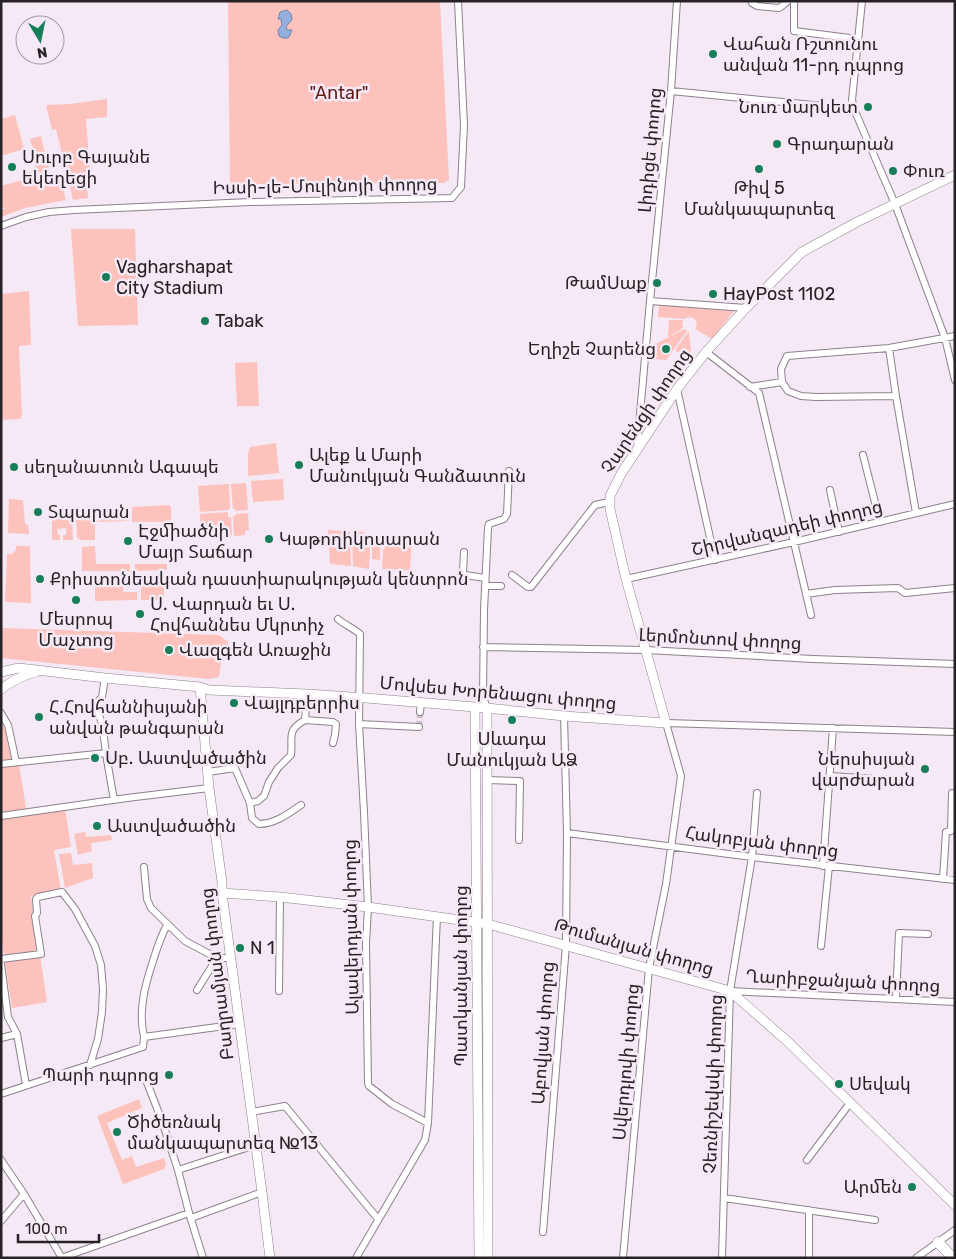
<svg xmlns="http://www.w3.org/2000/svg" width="956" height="1259" font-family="Rubik,'Noto Sans Armenian',sans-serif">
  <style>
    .green { fill: #fdc2bb }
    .water { fill: #93afdb; stroke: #7285a5 }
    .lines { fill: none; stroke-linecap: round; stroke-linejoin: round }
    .minor-tunnel { stroke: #ccc1cc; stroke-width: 6; stroke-dasharray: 6 3; stroke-linecap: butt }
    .minor-casing { stroke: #8c818d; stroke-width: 8 }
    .major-casing { stroke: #8c818d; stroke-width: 10 }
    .highway-casing { stroke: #8c818d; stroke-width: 11 }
    .minor { stroke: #fff; stroke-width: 6 }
    .major { stroke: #fff; stroke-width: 9 }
    .highway { stroke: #fff; stroke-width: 10 }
    .poi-dot { fill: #167f5a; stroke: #f5e9f6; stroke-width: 2 }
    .labels { text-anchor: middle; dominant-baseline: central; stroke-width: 5; stroke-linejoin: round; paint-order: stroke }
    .poi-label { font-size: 18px; fill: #262226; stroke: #f5e9f6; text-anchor: start }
    .park-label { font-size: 18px; fill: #611c18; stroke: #f5e9f6 }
    .street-label { font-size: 18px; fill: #262226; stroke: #f5e9f6 }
  </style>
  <rect width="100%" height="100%" fill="#f5e9f6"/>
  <path class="green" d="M228 1H440L449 180 444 183 230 184Z
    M107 99V117L86 119 91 186 87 187 88 198 73 200 56 129 52 130 46 105 70 104Z
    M15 115 24 149 1 156V119Z
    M41 136 45 154 33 157 31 150 33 149 30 139Z
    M47 160 51 178 60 177 66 200 25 208 1 217V210L6 208 1 207V186L25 179V173L36 171 35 162Z
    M71 229H135L138 325 78 326Z
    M29 291 31 345 19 346 22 415 20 419 1 420V294Z
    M659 305 734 311 712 339 695 329 697 323 694 318 688 317 684 319 658 317Z
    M669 320H683L682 324 683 328 668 337Z
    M684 329 687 331 666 360 654 359V345Z
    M688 332H689L692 361 690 363 680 362 679 360 685 359 684 351 676 352V349Z
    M257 362 259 406H237L235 363Z
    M276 443 279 473 248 476V453L250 447Z
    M283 479 284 500 253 502 251 481Z
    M246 483 248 510 236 511 235 509H233L231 484Z
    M229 484 230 509H228V510L200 512 198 486Z
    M9 499 23 500 25 524 28 525 29 534 8 533Z
    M169 505 171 507V524L167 525 166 522H132V507Z
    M129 508V521L95 522V540H80L77 537 76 514 81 509Z
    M228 512V517H231L232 535 204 537V534H201L200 514Z
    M52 513H69L72 516 73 540H63V535H66V528L57 529 58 535H60V540H52Z
    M248 513 249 530 245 531V535L234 536 233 516H236V514Z
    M328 530 350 532 351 566 330 564Z
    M352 531 364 532 370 549 369 569 353 566Z
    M392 535 412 536 410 570 382 569 383 550 392 539Z
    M368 536 387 538 380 549V560L372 559V550Z
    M16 546H30L31 603 5 602 7 554H12L16 550Z
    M95 546 96 564H130V571H82V547Z
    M135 564H167V570L135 571Z
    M164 577V600H141V578Z
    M123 578V592H137V600L95 601V579Z
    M1 628 219 635 227 641 230 647 228 655 221 663 219 677 209 679 1 658Z
    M1 724 7 729 13 765 19 764 27 814 65 809 71 847 54 850 61 891 31 896 47 1002 12 1008 1 935Z
    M85 832 86 837 111 835 112 840 91 843 92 851 78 855 74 834Z
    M71 853 73 865 92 863 93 878 65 888 59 854Z
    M139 1099 142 1108 107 1123 122 1160 132 1156 136 1167 164 1158 166 1164 164 1169 123 1184 97 1116Z"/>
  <path class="water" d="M287 10 291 14 292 19C290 24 285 24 287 30H292L290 35 288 38H283L279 36 278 30 282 25 281 19H278L280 12Z"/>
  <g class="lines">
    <path class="minor-tunnel" d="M419 727 420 712"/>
    <defs>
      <path id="minor" d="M752 1V3L757 6 779 8 782 6 788 1
        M794 1V31L858 39
        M862 1 852 100 854 109 895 204 945 338 955 380
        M671 91 854 109
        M1 226 26 217 49 212 74 210 250 202 452 198 461 187 464 125 458 1
        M650 301 671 91 677 1
        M889 348 896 396 916 513
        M706 352 759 393 811 615
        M782 382 781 369 787 356 889 348 955 336
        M750 387 782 382 788 391 801 396 816 397 896 396
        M677 389 715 560
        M637 448 650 301 746 308
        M863 455 880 522
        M830 490 839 532
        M464 552 463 573 465 575 485 578
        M512 575 528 587H531L595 505 609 502
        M626 579 794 542 955 504
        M485 586H501
        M806 594 835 590 898 588 905 593 955 588
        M338 619C345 625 353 628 360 634L359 724 364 812 368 907 366 944 368 1083 369 1086 392 1104 428 1123
        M483 647 646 650 813 659 955 664
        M105 678 102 697 96 703 95 706 102 723 107 760 114 800
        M487 708 483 697 484 610 488 528 489 524 504 519 507 514 509 471
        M420 712 421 702
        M1 713 8 725 16 762
        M305 720 333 722 336 724 335 735 333 743
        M359 724 419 727
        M1 764 106 753
        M208 772 235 768 250 803 252 818 259 824C275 824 288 814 301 805
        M830 776 906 781
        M487 780 520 781 519 840
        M250 803 258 801 264 796 269 782 278 768 291 755C293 736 286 731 305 720L307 694
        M1 816 127 798 209 788
        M567 833 752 857 955 880
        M823 866 833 728
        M144 867 147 899 151 908 185 941 217 958H230
        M943 879 946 832 951 831 952 793
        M821 946 829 866
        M1 959 41 954 35 916 37 913 36 899 38 897 62 892 75 909 95 946 101 965 103 989 102 1012 98 1039 90 1065
        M1 964 8 1017 17 1034 26 1085
        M197 990 217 958
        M279 991 280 897
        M730 991 955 1002
        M896 998 899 933 928 934
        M144 1037C138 1011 145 985 153 961 157 948 161 936 167 925
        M1 1038 17 1034
        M146 1080 162 1121 178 1170 189 1213 203 1258
        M1 1094 143 1047 144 1037 239 1024
        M251 1112 285 1106 378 1219
        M1 1160 24 1194 62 1258
        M807 1160 850 1103
        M178 1170 255 1145
        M724 1198 875 1220
        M191 1218 262 1192
        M1 1221 24 1194
        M543 1232 566 945 567 833 564 716
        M61 1258 189 1213
        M356 1258 425 1140 428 1123 437 916
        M623 1258 649 968 666 884 681 776 666 723 955 732
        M722 1258 730 991 752 857 757 793
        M809 1258V1210
        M916 1258 955 1230"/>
      <path id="major" d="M1 672 19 668 105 678 200 687 209 690 307 694 366 698 487 708 564 716 666 723 626 579 610 509V496L621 474 677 389 706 352 746 308 802 252 857 222 955 175
        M200 687 209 788 222 882V893L262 1192 270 1258
        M1 689C12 681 23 675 36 672
        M475 707 479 1258
        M487 708 488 1258
        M222 893 280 897 368 907 488 924 730 991 787 1041 955 1205"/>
      <path id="highway" d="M938 1242 953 1258"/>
    </defs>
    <use href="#minor" class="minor-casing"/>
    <use href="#major" class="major-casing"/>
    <use href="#highway" class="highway-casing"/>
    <use href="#minor" class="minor"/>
    <use href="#major" class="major"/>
    <use href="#highway" class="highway"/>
  </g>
  <g class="poi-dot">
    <circle cx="713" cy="54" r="5"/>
    <circle cx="868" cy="107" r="5"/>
    <circle cx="777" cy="144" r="5"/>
    <circle cx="12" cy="167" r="5"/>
    <circle cx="759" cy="169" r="5"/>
    <circle cx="893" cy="171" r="5"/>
    <circle cx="106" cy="277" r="5"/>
    <circle cx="657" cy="283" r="5"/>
    <circle cx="713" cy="294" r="5"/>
    <circle cx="205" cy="321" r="5"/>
    <circle cx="666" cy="349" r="5"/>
    <circle cx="299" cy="465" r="5"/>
    <circle cx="14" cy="467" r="5"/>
    <circle cx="38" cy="512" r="5"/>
    <circle cx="269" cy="539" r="5"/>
    <circle cx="128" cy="541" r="5"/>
    <circle cx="40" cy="579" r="5"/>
    <circle cx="76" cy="600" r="5"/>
    <circle cx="140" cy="614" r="5"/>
    <circle cx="169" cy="650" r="5"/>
    <circle cx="234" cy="703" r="5"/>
    <circle cx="39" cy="717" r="5"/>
    <circle cx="512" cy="720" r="5"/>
    <circle cx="95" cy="758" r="5"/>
    <circle cx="925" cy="769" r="5"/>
    <circle cx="97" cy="826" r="5"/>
    <circle cx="240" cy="948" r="5"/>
    <circle cx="169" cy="1075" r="5"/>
    <circle cx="839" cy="1084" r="5"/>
    <circle cx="117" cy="1132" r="5"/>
    <circle cx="912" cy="1187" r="5"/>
  </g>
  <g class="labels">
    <g class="poi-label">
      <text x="723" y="44">Վահան Ռշտունու<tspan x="723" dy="21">անվան 11-րդ դպրոց</tspan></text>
      <text x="858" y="107" text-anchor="end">Նուռ մարկետ</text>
      <text x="787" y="144">Գրադարան</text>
      <text x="22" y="157">Սուրբ Գայանե<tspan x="22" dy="21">եկեղեցի</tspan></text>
      <text x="903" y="171">Փուռ</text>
      <text x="759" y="188" text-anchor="middle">Թիվ 5<tspan x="759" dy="21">Մանկապարտեզ</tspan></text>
      <text x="116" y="267">Vagharshapat<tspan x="116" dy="21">City Stadium</tspan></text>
      <text x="647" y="283" text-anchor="end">ԹամՍաք</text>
      <text x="723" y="294">HayPost 1102</text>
      <text x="215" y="321">Tabak</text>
      <text x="656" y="349" text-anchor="end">Եղիշե Չարենց</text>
      <text x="309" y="455">Ալեք և Մարի<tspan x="309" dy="21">Մանուկյան Գանձատուն</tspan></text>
      <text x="24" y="467">սեղանատուն Ագապե</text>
      <text x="48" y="512">Տպարան</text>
      <text x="138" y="531">Էջմիածնի<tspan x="138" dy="21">Մայր Տաճար</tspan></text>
      <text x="279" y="539">Կաթողիկոսարան</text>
      <text x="50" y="579">Քրիստոնեական դաստիարակության կենտրոն</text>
      <text x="150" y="604">Ս. Վարդան եւ Ս.<tspan x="150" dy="21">Հովհաննես Մկրտիչ</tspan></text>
      <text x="76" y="619" text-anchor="middle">Մեսրոպ<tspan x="76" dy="21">Մաչտոց</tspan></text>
      <text x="179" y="650">Վազգեն Առաջին</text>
      <text x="244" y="703">Վայլդբերրիս</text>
      <text x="49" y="707">Հ.Հովհաննիսյանի<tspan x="49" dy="21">անվան թանգարան</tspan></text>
      <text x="512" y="739" text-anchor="middle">Սևադա<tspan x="512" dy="21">Մանուկյան ԱՁ</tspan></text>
      <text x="105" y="758">Սբ. Աստվածածին</text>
      <text x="915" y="759" text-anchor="end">Ներսիսյան<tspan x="915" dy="21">վարժարան</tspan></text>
      <text x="107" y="826">Աստվածածին</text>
      <text x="250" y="948">N 1</text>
      <text x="159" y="1075" text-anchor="end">Պարի դպրոց</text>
      <text x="849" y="1084">Սեվակ</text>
      <text x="127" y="1122">Ծիծեռնակ<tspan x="127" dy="21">մանկապարտեզ №13</tspan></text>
      <text x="902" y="1187" text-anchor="end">Արմեն</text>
    </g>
    <g class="park-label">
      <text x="339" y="93">"Antar"</text>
    </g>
    <g class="street-label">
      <text transform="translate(650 150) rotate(-85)">Լիդիցե փողոց</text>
      <text transform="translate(325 186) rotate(-1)">Իսսի-լե-Մուլինոյի փողոց</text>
      <text transform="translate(646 411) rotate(-56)">Չարենցի փողոց</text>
      <text transform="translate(787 528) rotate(-13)">Շիրվանզադեի փողոց</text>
      <text transform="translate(720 639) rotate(3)">Լերմոնտով փողոց</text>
      <text transform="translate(498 693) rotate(5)">Մովսես Խորենացու փողոց</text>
      <text transform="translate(762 842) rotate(7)">Հակոբյան փողոց</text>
      <text transform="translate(351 927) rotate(-91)">Ալավերդյան փողոց</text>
      <text transform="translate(634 947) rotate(16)">Թումանյան փողոց</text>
      <text transform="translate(217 974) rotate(-97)">Բաղրամյան փողոց</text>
      <text transform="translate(461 976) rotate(-90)">Պատկանյան փողոց</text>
      <text transform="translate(843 981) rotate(3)">Ղարիբջանյան փողոց</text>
      <text transform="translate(543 1033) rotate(-86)">Աբովյան փողոց</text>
      <text transform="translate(626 1062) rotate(-85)">Սվերդլովի փողոց</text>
      <text transform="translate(713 1084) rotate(-88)">Չեռնիշեվսկի փողոց</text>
    </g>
  </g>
  <rect width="956" height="1259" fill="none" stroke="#262226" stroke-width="5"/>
  <g transform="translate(40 40) rotate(170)"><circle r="24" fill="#f5e9f6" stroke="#a299a3"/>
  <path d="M0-4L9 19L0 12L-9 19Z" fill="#167f5a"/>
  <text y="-8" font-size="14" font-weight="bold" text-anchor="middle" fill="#262226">N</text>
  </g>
  <path d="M18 1234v8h81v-8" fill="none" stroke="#262226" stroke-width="2.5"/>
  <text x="25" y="1234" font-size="15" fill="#262226" stroke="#f5e9f6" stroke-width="4" paint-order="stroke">100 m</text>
</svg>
